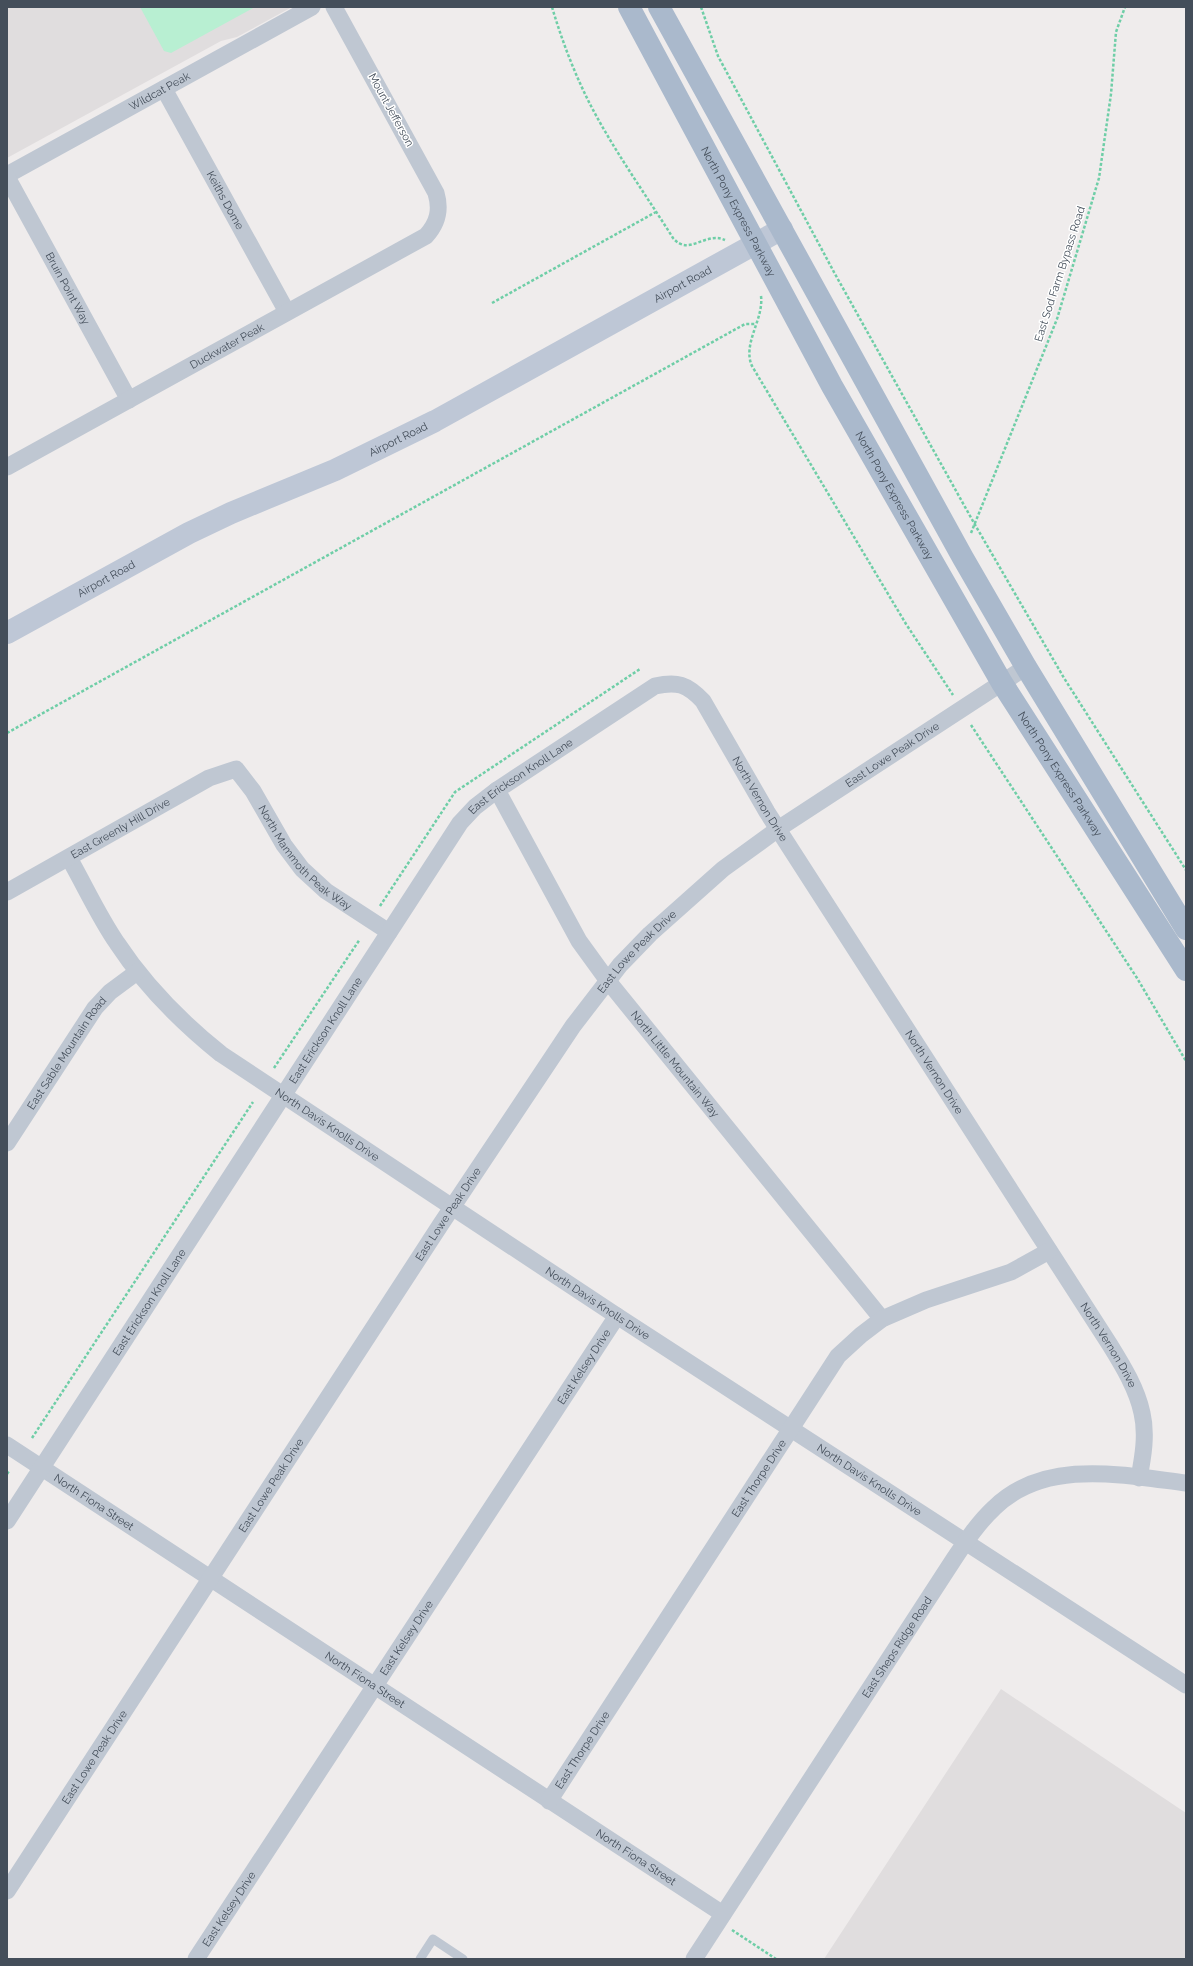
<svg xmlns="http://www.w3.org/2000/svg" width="1193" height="1966" font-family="Raleway,sans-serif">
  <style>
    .education { fill: #e0ddde }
    .green { fill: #b8efd2 }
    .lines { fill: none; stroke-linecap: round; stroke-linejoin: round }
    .path { stroke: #6fcea7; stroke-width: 2.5; stroke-dasharray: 3 2; stroke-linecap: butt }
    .lane { stroke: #bfc7d2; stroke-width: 9 }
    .street { stroke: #bfc7d2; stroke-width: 17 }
    .secondary { stroke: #bec7d6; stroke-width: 22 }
    .primary { stroke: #aab9cc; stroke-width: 22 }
    .labels { text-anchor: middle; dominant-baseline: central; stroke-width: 3; stroke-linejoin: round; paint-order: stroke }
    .street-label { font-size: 11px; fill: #444e5a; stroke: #fff }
  </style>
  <rect width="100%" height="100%" fill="#efecec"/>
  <path class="education" d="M7 7H292L237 37 221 41 7 158Z
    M1001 1689 1186 1813V1959H824Z"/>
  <path class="green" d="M140 7H255L171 53 164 51Z"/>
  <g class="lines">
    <path class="path" d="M552 7C562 41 575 75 591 106 615 152 646 195 673 238 689 257 705 231 725 240
      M701 7 718 56 835 274 974 523 1064 678 1186 870
      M761 296C764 319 742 344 752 366L906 624 953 695
      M492 303 656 212
      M971 533 1057 319 1099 178 1111 94 1116 32 1125 7
      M971 725 1137 978 1186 1061
      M7 733 745 324H756
      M380 906 455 792 640 669
      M274 1068 360 939
      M32 1438 253 1102
      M7 1474 9 1471
      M732 1930 776 1959"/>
    <path class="lane" d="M420 1959 433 1939 463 1959"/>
    <g class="street">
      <path id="s1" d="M164 89 287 312"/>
      <path id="s2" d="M7 175 312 7"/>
      <path id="s3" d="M7 177 129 400"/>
      <path id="s4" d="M7 467 426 236C438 223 441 210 436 193L334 7"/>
      <path id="s5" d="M497 790 579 941 608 981 882 1319"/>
      <path id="s6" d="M69 858C85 886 99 917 117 943 146 987 181 1022 221 1054L617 1316 1186 1685"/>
      <path id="s7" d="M7 892 209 778 236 769 253 791 284 845 302 869 326 891 389 932"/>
      <path id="s8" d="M7 1143 95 1008 110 992 137 972"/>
      <path id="s9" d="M7 1445 723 1914"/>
      <path id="s10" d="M7 1521 460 823 475 807 497 790 655 686C677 681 687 684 703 701L767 812 1110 1345C1123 1366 1137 1389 1142 1413 1147 1434 1143 1457 1139 1478"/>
      <path id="s11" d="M549 1801 838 1356 861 1335 882 1319 926 1300 1011 1272 1049 1251"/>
      <path id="s12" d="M7 1891 441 1224 573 1026 620 965 650 934 723 869 778 829 1026 667"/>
      <path id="s13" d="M196 1959 617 1316"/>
      <path id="s14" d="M694 1959 954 1559C966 1541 978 1523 994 1508 1045 1458 1122 1475 1186 1483"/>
    </g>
    <path class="secondary" id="s15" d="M7 633 189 533 231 513 335 470 435 421 782 229"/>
    <g class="primary">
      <path id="s16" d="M629 7 832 386 1002 683 1186 970"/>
      <path d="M659 7 963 558 1026 667 1186 929"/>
    </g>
  </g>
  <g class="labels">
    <g class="street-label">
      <text stroke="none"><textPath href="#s2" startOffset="174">Wildcat Peak</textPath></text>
      <text transform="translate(391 110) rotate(61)">Mount Jefferson</text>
      <text stroke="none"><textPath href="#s1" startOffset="127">Keiths Dome</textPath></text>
      <text stroke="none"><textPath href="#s16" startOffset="232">North Pony Express Parkway</textPath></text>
      <text transform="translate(1060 274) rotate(-72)">East Sod Farm Bypass Road</text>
      <text stroke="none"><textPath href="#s15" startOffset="761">Airport Road</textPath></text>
      <text stroke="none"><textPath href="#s3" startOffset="127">Bruin Point Way</textPath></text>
      <text stroke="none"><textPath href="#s4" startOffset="251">Duckwater Peak</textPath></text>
      <text stroke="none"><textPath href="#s15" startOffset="437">Airport Road</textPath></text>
      <text stroke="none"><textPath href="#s16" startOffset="556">North Pony Express Parkway</textPath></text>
      <text stroke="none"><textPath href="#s15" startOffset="113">Airport Road</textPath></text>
      <text stroke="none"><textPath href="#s12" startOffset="1456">East Lowe Peak Drive</textPath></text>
      <text stroke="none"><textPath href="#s16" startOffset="880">North Pony Express Parkway</textPath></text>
      <text stroke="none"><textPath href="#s10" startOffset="909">East Erickson Knoll Lane</textPath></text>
      <text stroke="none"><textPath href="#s10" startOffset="1238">North Vernon Drive</textPath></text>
      <text stroke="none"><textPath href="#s7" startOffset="130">East Greenly Hill Drive</textPath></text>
      <text stroke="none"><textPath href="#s7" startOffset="374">North Mammoth Peak Way</textPath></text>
      <text stroke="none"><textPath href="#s12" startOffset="1132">East Lowe Peak Drive</textPath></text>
      <text stroke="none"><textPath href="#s10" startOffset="585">East Erickson Knoll Lane</textPath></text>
      <text stroke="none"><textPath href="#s8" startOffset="108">East Sable Mountain Road</textPath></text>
      <text stroke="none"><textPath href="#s5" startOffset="328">North Little Mountain Way</textPath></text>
      <text stroke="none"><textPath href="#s10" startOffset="1562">North Vernon Drive</textPath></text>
      <text stroke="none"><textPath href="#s6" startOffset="378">North Davis Knolls Drive</textPath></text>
      <text stroke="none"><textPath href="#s12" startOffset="808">East Lowe Peak Drive</textPath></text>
      <text stroke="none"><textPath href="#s10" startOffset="261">East Erickson Knoll Lane</textPath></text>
      <text stroke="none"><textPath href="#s6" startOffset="702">North Davis Knolls Drive</textPath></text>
      <text stroke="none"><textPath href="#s10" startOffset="1886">North Vernon Drive</textPath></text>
      <text stroke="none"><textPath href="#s13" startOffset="708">East Kelsey Drive</textPath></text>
      <text stroke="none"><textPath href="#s11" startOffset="385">East Thorpe Drive</textPath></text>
      <text stroke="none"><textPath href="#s6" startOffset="1026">North Davis Knolls Drive</textPath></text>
      <text stroke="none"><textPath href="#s12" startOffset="484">East Lowe Peak Drive</textPath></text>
      <text stroke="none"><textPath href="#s9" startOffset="104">North Fiona Street</textPath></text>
      <text stroke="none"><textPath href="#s13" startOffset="384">East Kelsey Drive</textPath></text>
      <text stroke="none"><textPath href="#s14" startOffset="372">East Sheps Ridge Road</textPath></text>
      <text stroke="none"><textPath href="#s9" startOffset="428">North Fiona Street</textPath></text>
      <text stroke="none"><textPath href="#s11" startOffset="61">East Thorpe Drive</textPath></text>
      <text stroke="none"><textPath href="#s12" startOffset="160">East Lowe Peak Drive</textPath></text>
      <text stroke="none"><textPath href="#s9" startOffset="752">North Fiona Street</textPath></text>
      <text stroke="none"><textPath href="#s13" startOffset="60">East Kelsey Drive</textPath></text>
    </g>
  </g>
  <rect width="1193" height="1966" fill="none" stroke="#444e5a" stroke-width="16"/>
</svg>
